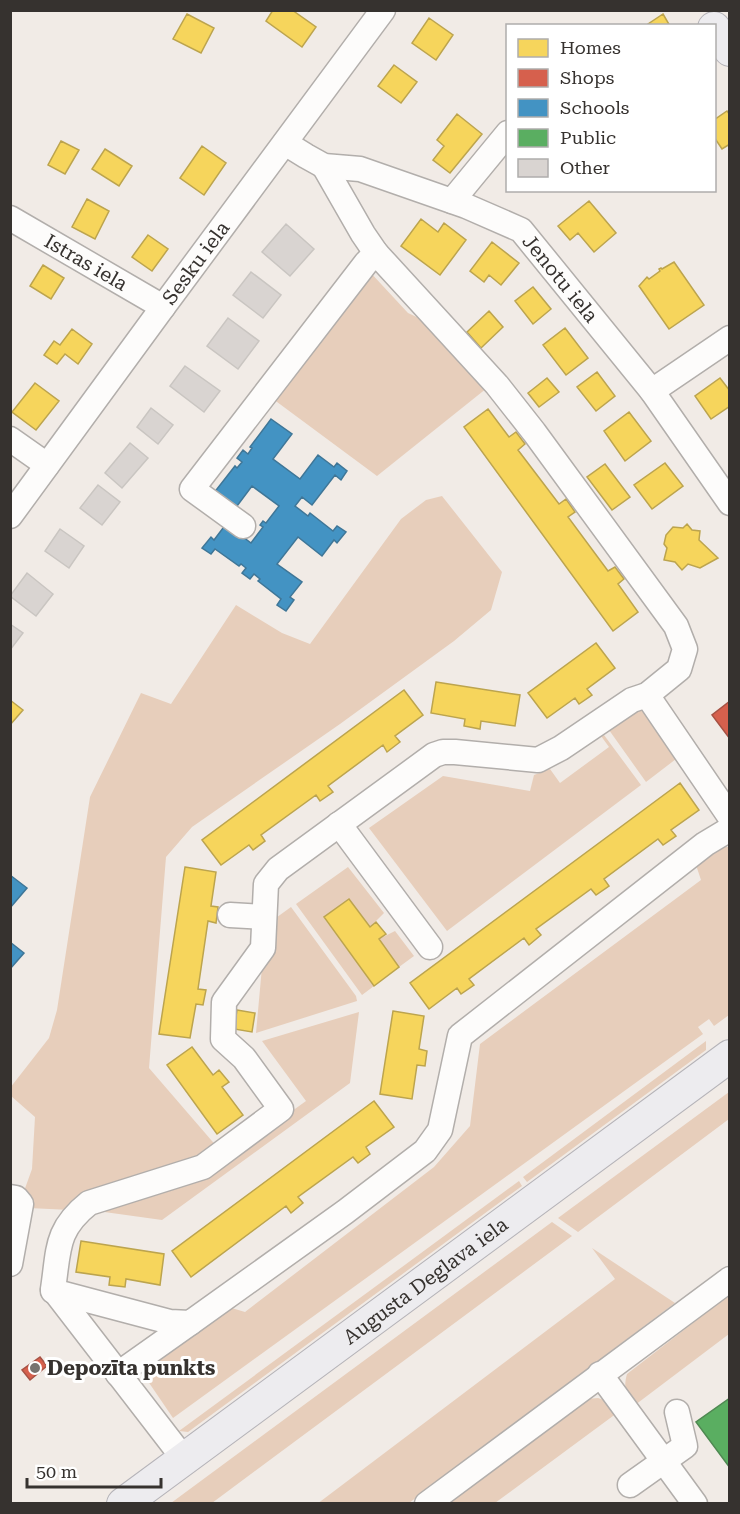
<svg xmlns="http://www.w3.org/2000/svg" width="740" height="1514" font-family="'Roboto Serif',serif">
  <style>
    .green { fill: #e7cebb }
    .homes { fill: #f6d55c; stroke: #bca44e; stroke-width: 1.5 }
    .shops { fill: #d6604d; stroke: #a65244; stroke-width: 1.5 }
    .schools { fill: #4393c3; stroke: #3f7697; stroke-width: 1.5 }
    .public { fill: #5aae61; stroke: #4f8952; stroke-width: 1.5 }
    .building { fill: #d9d4d1; stroke: #c9c5c1; stroke-width: 1.5 }
    .lines { fill: none; stroke-linecap: round; stroke-linejoin: round }
    .minor-casing { stroke: #b2aeab; stroke-width: 27 }
    .major-casing { stroke: #b5b3b8; stroke-width: 34 }
    .minor { stroke: #fdfcfb; stroke-width: 24 }
    .major { stroke: #edecef; stroke-width: 32 }
    .poi-dot { fill: #77736f; stroke: #fff; stroke-width: 2 }
    .labels { text-anchor: middle; dominant-baseline: central; stroke-width: 6; stroke-linejoin: round; paint-order: stroke }
    .street-label { font-size: 20px; fill: #36322f; stroke: #fff }
    .poi-label { font-size: 20px; font-weight: bold; fill: #36322f; stroke: #fff; text-anchor: start }
  </style>
  <rect width="100%" height="100%" fill="#f1ebe6"/>
  <path class="green" d="M369 271 408 313 423 320 487 388 377 476 273 399Z
    M442 496 502 572 491 610 454 641 340 724 192 827 166 857 149 1068 218 1148 166 1172 70 1210 29 1208 23 1194 32 1169 35 1117 11 1096 10 1088 49 1038 57 1010 90 797 141 693 171 704 236 605 282 633 310 644 401 519 426 500Z
    M640 705 676 759 646 782 609 730Z
    M604 735 641 785 447 931 369 828 443 776 530 791 534 775 550 769 560 783 609 747 601 736Z
    M720 847H728L730 852 729 1015 714 1026 709 1019 698 1027 703 1034 173 1418 139 1368 225 1306 245 1312 434 1167 470 1126 480 1044 701 880 696 865Z
    M348 867 384 913 370 927 349 899 324 918 374 986 362 995 296 904Z
    M291 907 356 996 357 1001 256 1033 262 967 273 920Z
    M395 931 414 956 399 967 379 939Z
    M359 1012 350 1083 162 1220 90 1210 212 1169 306 1101 262 1041Z
    M706 1041V1050L527 1182 523 1177Z
    M729 1092V1119L578 1232 558 1218Z
    M519 1181 522 1186 188 1432 179 1431Z
    M552 1222 572 1236 212 1503H171Z
    M592 1248 675 1303 409 1503 317 1504 615 1279Z
    M729 1295V1334L635 1405C626 1394 623 1388 627 1374Z
    M598 1398 607 1401 617 1413 495 1503 444 1504 587 1399Z"/>
  <path class="homes" d="M273 10H292L316 27 302 47 266 21Z
    M187 14 214 28 201 53 173 39Z
    M663 14 670 26H645Z
    M429 18 453 35 436 60 412 43Z
    M394 65 417 82 401 103 378 86Z
    M727 111 730 115V144L722 149 714 137V120Z
    M457 114 482 134 450 173 433 160 444 146 437 140Z
    M61 141 79 150 65 174 48 165Z
    M202 146 226 163 204 195 180 178Z
    M105 149 132 166 119 186 92 169Z
    M87 199 109 211 95 239 72 227Z
    M589 201 616 233 594 252 578 233 570 240 558 226Z
    M421 219 438 232 444 223 466 240 440 275 401 246Z
    M148 235 168 249 152 271 132 257Z
    M492 242 519 263 501 285 489 275 484 282 470 271Z
    M674 262 704 305 669 329 639 286 647 277 649 279 660 271 659 269 661 268 662 269Z
    M43 265 64 278 51 299 30 286Z
    M533 287 551 309 533 324 515 301Z
    M489 311 503 327 481 348 467 332Z
    M565 328 588 358 566 375 543 345Z
    M72 329 92 344 78 364 65 354 57 364 44 355 54 341 60 345Z
    M597 372 615 396 596 411 577 387Z
    M547 378 559 392 539 407 528 393Z
    M720 378 730 391V406L711 419 695 396Z
    M35 383 59 401 36 430 12 412Z
    M488 409 509 437 516 432 525 444 518 450 559 504 566 499 575 512 568 517 608 571 615 567 624 579 618 584 638 612 613 631 464 427Z
    M629 412 651 441 625 461 604 431Z
    M665 463 683 486 652 509 634 485Z
    M605 464 630 497 612 510 587 477Z
    M687 524 692 530 700 531 699 540 718 558 700 568 688 564 682 570 675 562 664 560 667 548 664 544 666 535 673 527 683 528Z
    M596 643 615 668 587 689 592 695 579 704 575 698 547 718 528 693Z
    M436 682 520 695 515 726 481 721 480 729 464 726 465 719 431 713Z
    M404 690 423 715 395 736 400 742 387 752 383 745 328 786 333 792 320 801 316 795 261 835 265 841 253 850 249 845 221 865 202 840Z
    M10 700 23 710 10 725Z
    M680 783 699 810 671 830 676 836 663 845 658 839 604 879 609 886 596 895 591 889 536 929 541 935 529 945 524 938 469 979 474 985 461 994 457 988 429 1009 410 983Z
    M185 867 216 872 211 906 218 907 216 923 208 921 198 989 206 990 203 1005 196 1004 190 1038 159 1034Z
    M349 899 370 927 376 922 386 934 379 939 399 967 374 986 324 917Z
    M237 1010 255 1013 252 1032 234 1029Z
    M393 1011 424 1016 419 1049 427 1051 425 1066 417 1065 412 1099 380 1094Z
    M192 1047 213 1075 219 1070 229 1082 222 1087 243 1115 217 1134 167 1065Z
    M374 1101 394 1127 366 1147 370 1154 358 1163 353 1157 298 1197 303 1203 291 1213 286 1206 191 1277 172 1251Z
    M81 1241 164 1254 160 1285 126 1279 125 1287 109 1285 110 1277 76 1272Z"/>
  <path class="shops" d="M730 701V739L712 715Z
    M40 1357 47 1366 30 1380 22 1370Z"/>
  <path class="schools" d="M271 419 292 434 273 459 300 479 318 455 334 467 337 463 347 471 341 480 335 475 312 505 302 497 295 506 308 516 310 513 333 531 337 526 346 532 337 543 334 540 322 556 298 537 277 564 302 582 290 597 294 600 286 611 277 605 281 599 258 581 260 579 254 574 250 579 242 573 246 568 241 564 239 566 215 549 211 554 202 548 211 537 214 540 226 524 251 543 263 527 260 525 263 521 266 523 279 506 252 486 234 510 213 494 235 466 237 468 242 462 237 458 243 450 248 454 252 448 250 447Z
    M10 875 27 888 10 908Z
    M10 942 24 953 10 969Z"/>
  <path class="public" d="M730 1398V1468L696 1422Z"/>
  <path class="building" d="M286 224 314 249 290 276 262 252Z
    M251 272 281 295 263 318 233 295Z
    M228 318 259 341 238 369 207 346Z
    M185 366 220 391 204 412 170 386Z
    M151 408 173 425 158 444 137 427Z
    M130 443 148 458 122 488 105 473Z
    M98 485 120 502 102 525 80 508Z
    M60 529 84 546 69 568 45 551Z
    M27 573 53 594 36 616 10 596Z
    M10 624 23 633 10 650Z"/>
  <g class="lines">
    <defs>
      <g id="minor">
        <path id="s1" d="M285 143 306 156 324 166 360 169 466 206 521 230 652 391 730 503"/>
        <path d="M452 201 508 133"/>
        <path id="s2" d="M10 218 163 307"/>
        <path d="M652 391 730 338"/>
        <path d="M10 439 47 465"/>
        <path id="s3" d="M10 516 163 307 383 10"/>
        <path d="M243 526 192 489 366 263 376 253"/>
        <path d="M647 695 730 817"/>
        <path d="M339 824 430 947"/>
        <path d="M230 915 264 917"/>
        <path d="M10 1197 16 1198 21 1204 10 1264"/>
        <path d="M53 1291 170 1322 190 1323 345 1212 425 1151 440 1130 460 1036 705 844 730 829"/>
        <path d="M118 1374 190 1323"/>
        <path d="M600 1374 695 1504"/>
        <path d="M184 1459 53 1289C59 1250 55 1230 89 1203L203 1167 281 1109 244 1058 223 1039 224 1002 263 948 266 884 278 869 434 755 443 752H455L538 760 561 748 632 700 647 695 679 669 685 649 676 626 534 432 497 385 376 253 363 234 324 166"/>
        <path d="M630 1485 685 1446 677 1412"/>
        <path d="M427 1504 730 1279"/>
      </g>
      <g id="major">
        <path d="M714 28 730 50"/>
        <path id="s4" d="M123 1504 730 1056"/>
      </g>
    </defs>
    <use href="#minor" class="minor-casing"/>
    <use href="#major" class="major-casing"/>
    <use href="#minor" class="minor"/>
    <use href="#major" class="major"/>
  </g>
  <circle class="poi-dot" cx="35" cy="1368" r="6"/>
  <g class="labels">
    <g class="street-label">
      <text stroke="none"><textPath href="#s2" startOffset="88">Istras iela</textPath></text>
      <text stroke="none"><textPath href="#s3" startOffset="314">Sesku iela</textPath></text>
      <text stroke="none"><textPath href="#s1" startOffset="316">Jenotu iela</textPath></text>
      <text stroke="none"><textPath href="#s4" startOffset="376">Augusta Deglava iela</textPath></text>
    </g>
    <g class="poi-label">
      <text x="47" y="1368">Depozīta punkts</text>
    </g>
  </g>
  <rect width="740" height="1514" fill="none" stroke="#36322f" stroke-width="24"/>
  <rect x="506" y="24" width="210" height="168" fill="#ffffff" stroke="#afadac" stroke-width="1.5"/>
  <rect x="518" y="39" width="30" height="18" fill="#f6d55c" stroke="#afadac" stroke-width="1.5"/>
  <text x="560" y="54" font-size="18" fill="#36322f">Homes</text>
  <rect x="518" y="69" width="30" height="18" fill="#d6604d" stroke="#afadac" stroke-width="1.5"/>
  <text x="560" y="84" font-size="18" fill="#36322f">Shops</text>
  <rect x="518" y="99" width="30" height="18" fill="#4393c3" stroke="#afadac" stroke-width="1.5"/>
  <text x="560" y="114" font-size="18" fill="#36322f">Schools</text>
  <rect x="518" y="129" width="30" height="18" fill="#5aae61" stroke="#afadac" stroke-width="1.5"/>
  <text x="560" y="144" font-size="18" fill="#36322f">Public</text>
  <rect x="518" y="159" width="30" height="18" fill="#d9d4d1" stroke="#afadac" stroke-width="1.5"/>
  <text x="560" y="174" font-size="18" fill="#36322f">Other</text>
  <path d="M27 1478v9h134v-9" fill="none" stroke="#36322f" stroke-width="3"/>
  <text x="36" y="1478" font-size="18" fill="#36322f" stroke="#ffffff" stroke-width="4.5" paint-order="stroke">50 m</text>
</svg>
